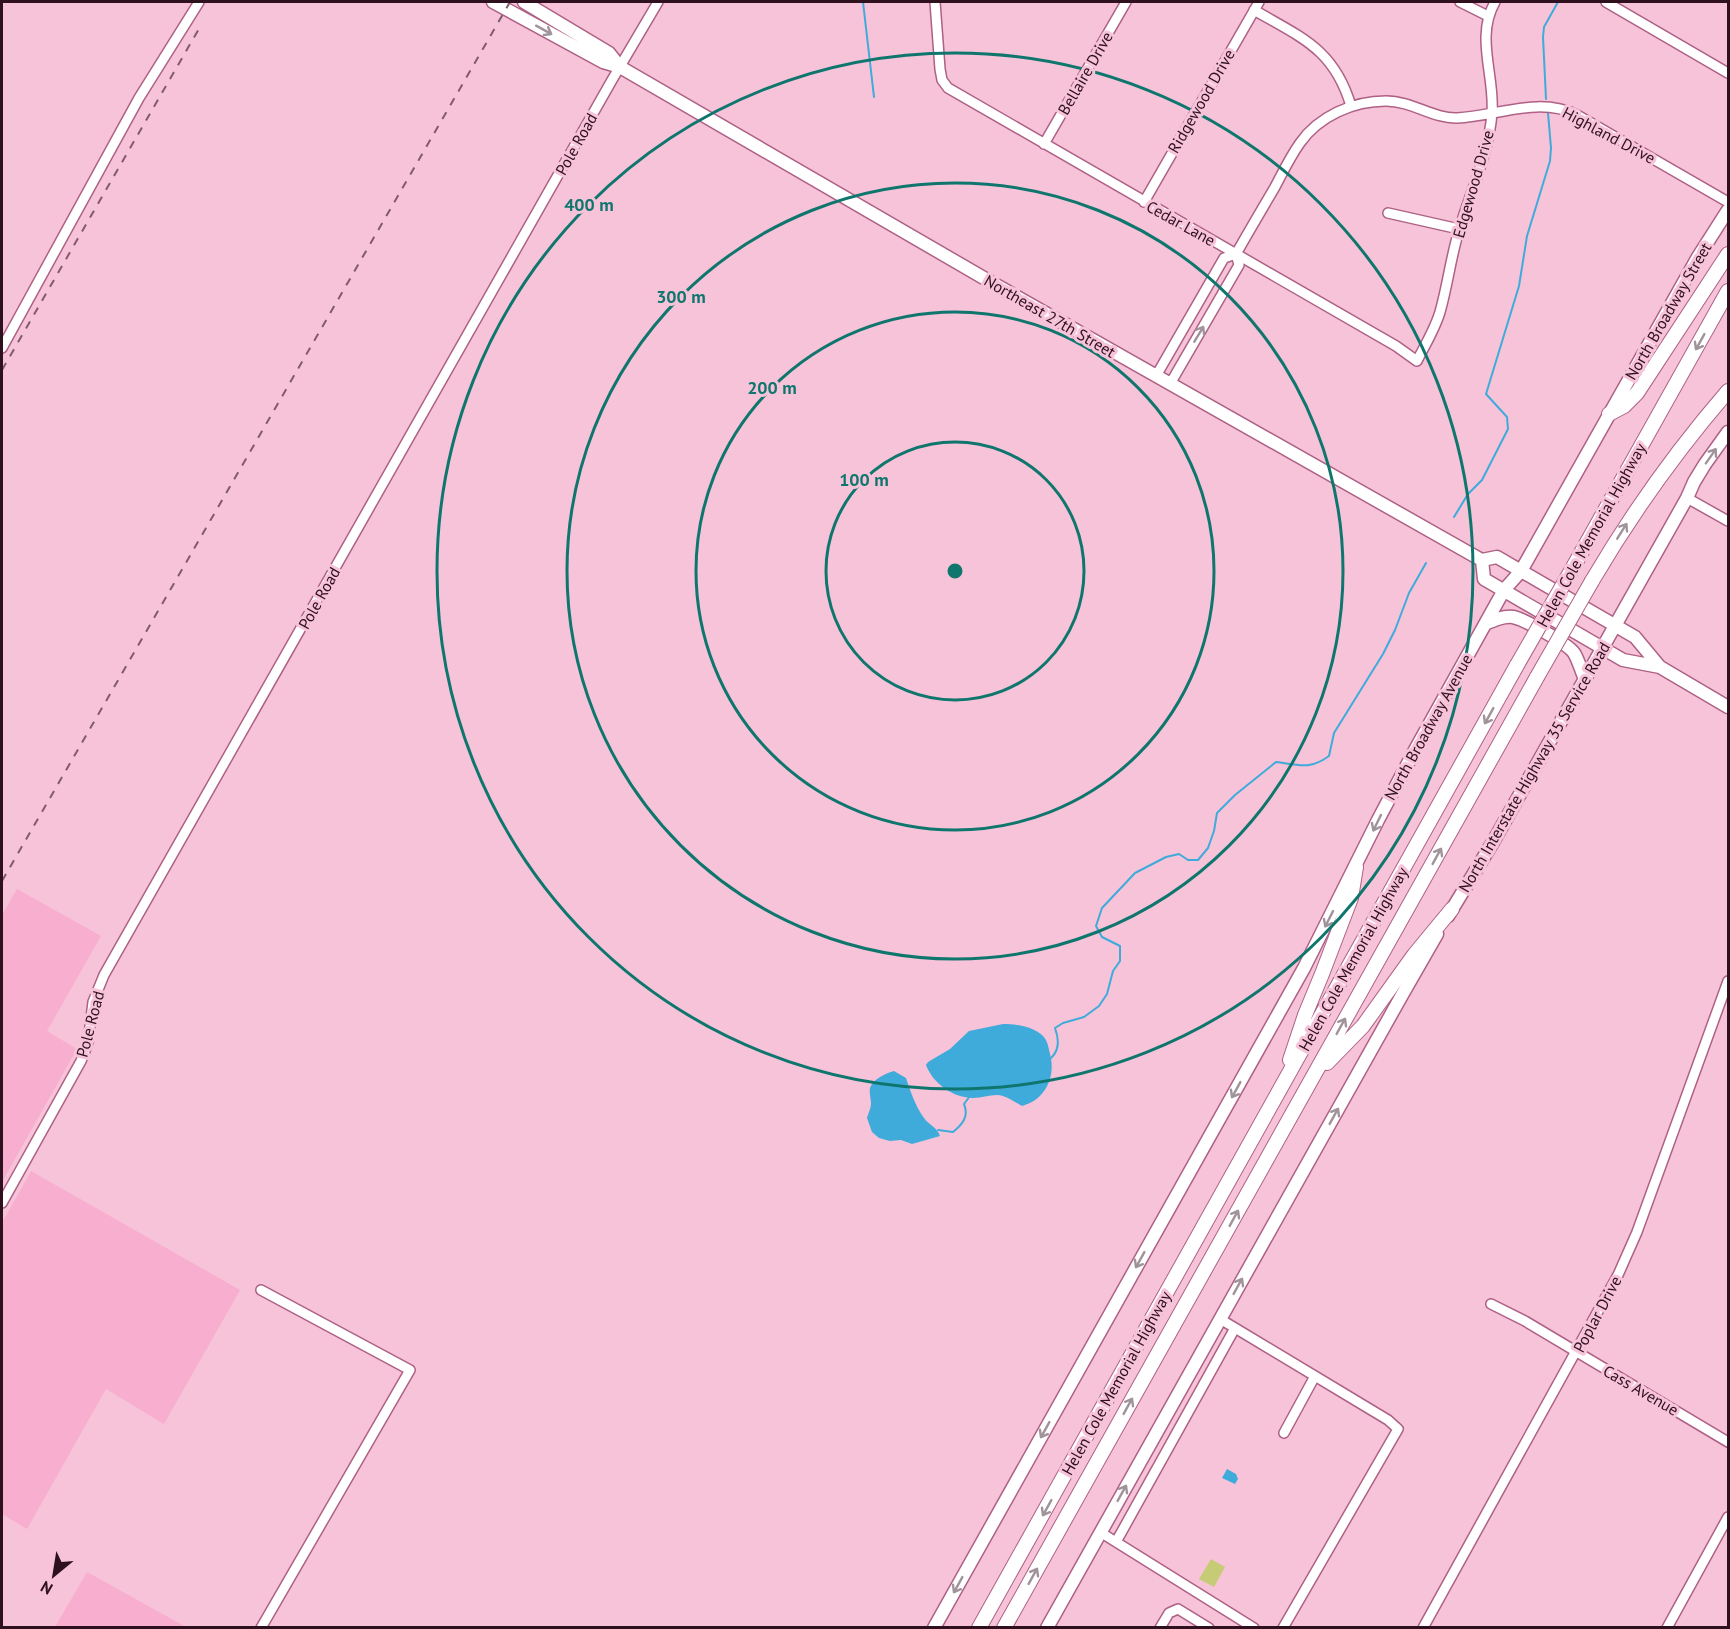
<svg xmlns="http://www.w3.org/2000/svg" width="1730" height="1629" font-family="'PT Sans',sans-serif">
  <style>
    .built { fill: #f8aece }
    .green { fill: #c6cc76 }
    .water { fill: #3fabdb }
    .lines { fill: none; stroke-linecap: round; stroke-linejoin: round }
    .stream { stroke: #3fabdb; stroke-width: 2 }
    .minor-casing { stroke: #ae6185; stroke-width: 12 }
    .major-casing { stroke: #ae6185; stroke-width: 15 }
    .highway-casing { stroke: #ae6185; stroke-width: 16 }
    .minor { stroke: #fff; stroke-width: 9 }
    .major { stroke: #fff; stroke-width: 12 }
    .highway { stroke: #fff; stroke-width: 14 }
    .rail { stroke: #825a6c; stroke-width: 2; stroke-dasharray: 8 8; stroke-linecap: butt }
    .highway-bridge-casing { stroke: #ae6185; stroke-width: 16; stroke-linecap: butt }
    .highway-bridge { stroke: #fff; stroke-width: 14 }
    .oneway { stroke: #a1939a }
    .ring { fill: none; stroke: #0f766e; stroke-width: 3 }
    .labels { text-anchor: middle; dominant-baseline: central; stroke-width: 6; stroke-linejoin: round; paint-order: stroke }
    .street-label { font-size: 16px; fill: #2f101f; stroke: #f7c3d9 }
    .centre { fill: #0f766e; stroke: #f7c3d9; stroke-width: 3 }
    .ring-label { font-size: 18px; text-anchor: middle; font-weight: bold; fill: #0f766e; stroke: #f7c3d9; stroke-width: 6; stroke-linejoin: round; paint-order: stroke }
  </style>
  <rect width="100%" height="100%" fill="#f7c3d9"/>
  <path class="built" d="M17 889 101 936 47 1031 77 1049 2 1182V915Z
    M31 1171 240 1290 164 1424 106 1389 27 1529 2 1514V1223Z
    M87 1572 186 1627H55Z"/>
  <path class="green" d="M1211 1559 1225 1567 1214 1587 1199 1579Z"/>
  <path class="water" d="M1003 1024C1017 1024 1038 1027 1046 1040 1048 1044 1049 1050 1050 1054 1056 1076 1046 1100 1022 1106 1015 1102 1005 1095 997 1095 989 1095 981 1098 973 1098 954 1098 933 1084 926 1065L928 1062 950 1049 969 1031Z
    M894 1071 906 1078C911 1093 915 1105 924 1118 929 1125 937 1127 940 1136L912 1144 901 1140 890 1141 879 1138 872 1132 867 1118C868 1114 871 1108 871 1104 871 1099 869 1093 870 1088 873 1079 886 1073 894 1071Z
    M1227 1469 1236 1474 1238 1479 1235 1484 1222 1478Z"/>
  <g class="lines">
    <path class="stream" d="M863 2 874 97
      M1546 99 1543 37 1544 27 1558 2
      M1454 517 1468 494 1482 480 1508 429 1507 417 1486 394 1519 286 1527 236 1550 161 1551 148 1548 113
      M1051 1058C1060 1050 1059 1039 1055 1028L1063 1023 1084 1017 1099 1006 1107 994 1113 971 1120 961V946L1102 937 1096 926 1102 908 1135 873 1166 857 1179 854 1188 860H1198L1208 848 1214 831 1217 813 1235 795 1276 762C1299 765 1310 770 1329 756L1334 733 1383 654 1395 630 1409 593 1426 563
      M938 1130 953 1132C963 1124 969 1116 964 1104L970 1096"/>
    <defs>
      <path id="minor" d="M935 2 940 69 942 80 948 88 1396 346 1417 361C1425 345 1435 329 1440 312 1448 284 1451 255 1460 227 1471 190 1489 153 1492 113 1495 76 1475 37 1495 2
        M1460 2 1488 16
        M1606 2 1728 73
        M1254 10C1302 38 1334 49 1351 106
        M1044 144 1126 2
        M1144 202 1259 2
        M1388 213 1459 229
        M2 348 139 98 199 2
        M1156 376 1224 258 1236 254C1249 231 1262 209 1275 187 1283 172 1290 157 1300 143 1319 116 1353 101 1386 101 1412 101 1434 119 1457 118 1497 116 1539 96 1577 115L1728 202
        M1170 384 1239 265 1236 254
        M1687 498 1728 521
        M2 1203 81 1061 88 1043 93 1002 104 975 612 80 658 2
        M1491 1304 1525 1321 1728 1442
        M1220 1319 1388 1420 1398 1429 1283 1628
        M1284 1433 1315 1376
        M1100 1532 1254 1628
        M1116 1542 1235 1328
        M261 1628 410 1370 261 1290
        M1160 1628 1169 1613 1178 1609 1209 1628
        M1423 1628 1618 1275 1637 1232 1728 981
        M1667 1628 1728 1517"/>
      <path id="major" d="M493 2 603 62 620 67 989 281 1478 558 1482 560 1497 557 1635 637 1660 667
        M524 2 609 53 620 67
        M1482 560 1484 579 1623 660 1660 667 1728 707
        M1485 624C1494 620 1503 616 1513 617 1524 619 1568 644 1574 653 1579 661 1581 671 1585 679
        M1448 916 1493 842 1687 498 1694 482 1705 464 1728 432
        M934 1628 1304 968 1378 820 1415 750 1504 590 1521 571 1698 257 1728 210
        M1047 1628 1402 995 1437 934"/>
      <path id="highway" d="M1609 414 1624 406 1637 393 1728 254
        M1571 571 1728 291
        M1592 581C1632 513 1676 451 1728 391
        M1290 1060 1305 1015 1322 974 1351 898 1356 867
        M1327 1063 1363 1026 1414 955 1452 909
        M979 1628 1517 665
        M1004 1628 1537 677"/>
    </defs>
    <use href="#minor" class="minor-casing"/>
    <use href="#major" class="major-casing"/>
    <use href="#highway" class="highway-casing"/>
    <use href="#minor" class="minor"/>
    <use href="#major" class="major"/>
    <use href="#highway" class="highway"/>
    <path class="rail" d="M2 370 200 27
      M2 881 510 2"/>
    <defs>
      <path id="highway-bridge" d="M1517 665 1571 571
        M1537 677 1592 581"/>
    </defs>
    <use href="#highway-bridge" class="highway-bridge-casing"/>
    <use href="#highway-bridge" class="highway-bridge"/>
  </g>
  <defs><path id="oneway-shaft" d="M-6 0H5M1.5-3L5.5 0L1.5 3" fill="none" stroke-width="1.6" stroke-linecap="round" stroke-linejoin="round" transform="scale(1.5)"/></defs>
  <g class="oneway">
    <use href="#oneway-shaft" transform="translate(544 30) rotate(29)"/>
    <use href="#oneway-shaft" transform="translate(1199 334) rotate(-59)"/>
    <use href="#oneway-shaft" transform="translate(1700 342) rotate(119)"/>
    <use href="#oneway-shaft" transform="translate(1711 456) rotate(-55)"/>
    <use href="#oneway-shaft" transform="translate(1622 531) rotate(-58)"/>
    <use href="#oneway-shaft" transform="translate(1489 716) rotate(119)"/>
    <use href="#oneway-shaft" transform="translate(1377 823) rotate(116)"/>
    <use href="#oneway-shaft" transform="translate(1437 856) rotate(-61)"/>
    <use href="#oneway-shaft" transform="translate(1329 919) rotate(117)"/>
    <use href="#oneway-shaft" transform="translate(1341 1026) rotate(-61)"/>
    <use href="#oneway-shaft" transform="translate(1236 1090) rotate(119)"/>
    <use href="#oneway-shaft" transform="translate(1334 1116) rotate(-61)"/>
    <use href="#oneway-shaft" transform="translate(1234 1218) rotate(-61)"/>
    <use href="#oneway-shaft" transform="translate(1140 1260) rotate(119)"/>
    <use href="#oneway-shaft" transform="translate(1238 1286) rotate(-61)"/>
    <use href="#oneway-shaft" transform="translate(1128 1406) rotate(-61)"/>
    <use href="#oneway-shaft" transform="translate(1045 1430) rotate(119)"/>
    <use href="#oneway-shaft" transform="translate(1122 1493) rotate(-61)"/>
    <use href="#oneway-shaft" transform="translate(1047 1508) rotate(119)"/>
    <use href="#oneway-shaft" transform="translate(1033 1576) rotate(-61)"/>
    <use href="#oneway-shaft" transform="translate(958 1585) rotate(119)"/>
  </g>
  <g class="ring">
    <circle cx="955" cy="571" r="129"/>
    <circle cx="955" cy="571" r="259"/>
    <circle cx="955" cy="571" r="388"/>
    <circle cx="955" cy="571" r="518"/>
  </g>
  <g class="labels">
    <g class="street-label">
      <text transform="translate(1085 73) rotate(-60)">Bellaire Drive</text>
      <text transform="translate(1201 101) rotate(-60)">Ridgewood Drive</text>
      <text transform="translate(1609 135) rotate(28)">Highland Drive</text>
      <text transform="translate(576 144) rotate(-61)">Pole Road</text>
      <text transform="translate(1473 184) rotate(-74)">Edgewood Drive</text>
      <text transform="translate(1181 223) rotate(29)">Cedar Lane</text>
      <text transform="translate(1668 311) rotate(-60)">North Broadway Street</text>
      <text transform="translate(1050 316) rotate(30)">Northeast 27th Street</text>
      <text transform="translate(1591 535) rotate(-61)">Helen Cole Memorial Highway</text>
      <text transform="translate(319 598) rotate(-61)">Pole Road</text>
      <text transform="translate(1428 727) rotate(-61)">North Broadway Avenue</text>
      <text transform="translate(1534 767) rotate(-60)">North Interstate Highway 35 Service Road</text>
      <text transform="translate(1353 959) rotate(-61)">Helen Cole Memorial Highway</text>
      <text transform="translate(90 1024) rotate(-75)">Pole Road</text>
      <text transform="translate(1597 1314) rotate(-62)">Poplar Drive</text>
      <text transform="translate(1116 1383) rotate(-61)">Helen Cole Memorial Highway</text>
      <text transform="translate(1641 1390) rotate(30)">Cass Avenue</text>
    </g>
  </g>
  <circle cx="955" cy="571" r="9" class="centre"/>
  <g class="ring-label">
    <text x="589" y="211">400 m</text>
    <text x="681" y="303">300 m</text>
    <text x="772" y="394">200 m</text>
    <text x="864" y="486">100 m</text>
  </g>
  <rect width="1730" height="1629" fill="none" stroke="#2f101f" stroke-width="6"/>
  <g transform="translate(54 1575) rotate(210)" stroke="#f7c3d9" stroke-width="4.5" paint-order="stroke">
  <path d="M0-4.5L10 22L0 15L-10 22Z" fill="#2f101f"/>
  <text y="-9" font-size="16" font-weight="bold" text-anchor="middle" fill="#2f101f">N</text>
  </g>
</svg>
